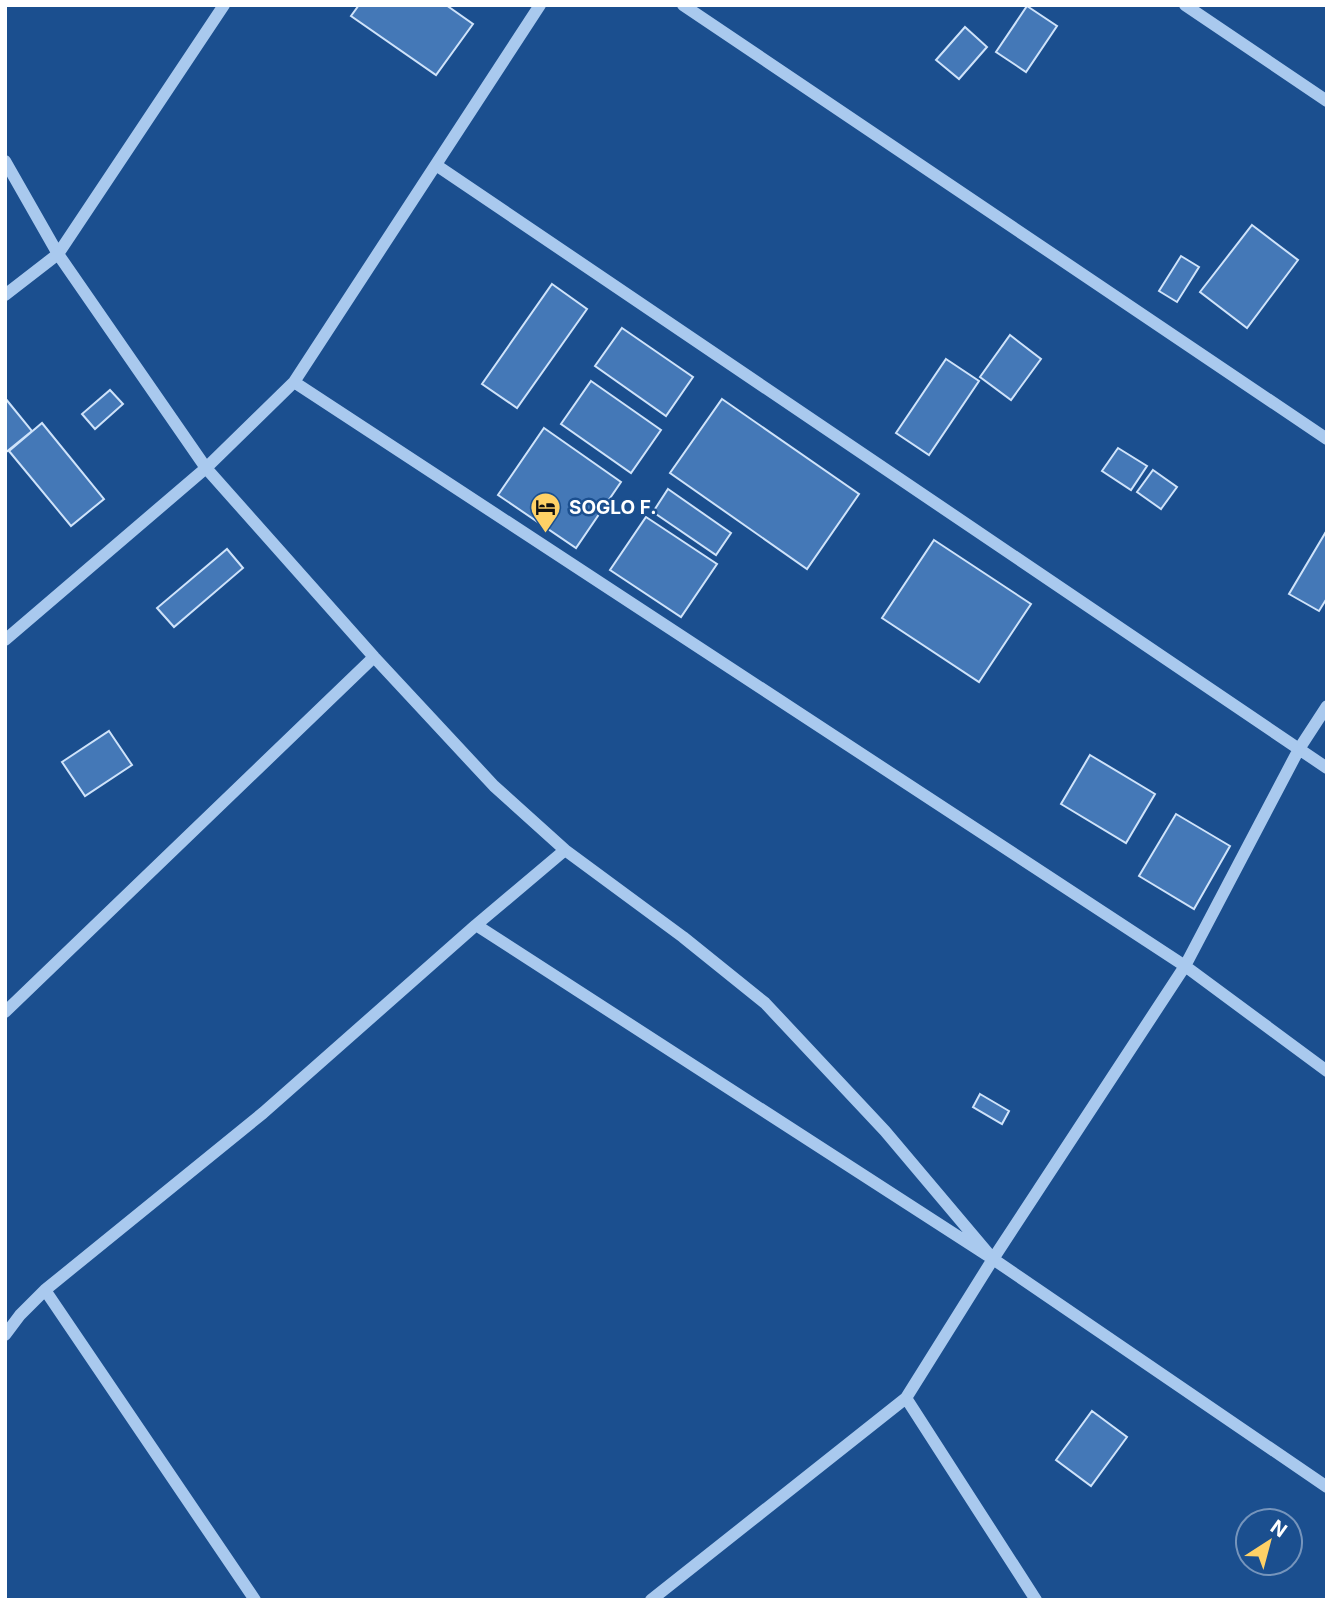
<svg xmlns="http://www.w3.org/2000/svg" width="1332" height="1605" font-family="Inter,sans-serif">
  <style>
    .building { fill: #4478b7; stroke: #cfe3fa; stroke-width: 2 }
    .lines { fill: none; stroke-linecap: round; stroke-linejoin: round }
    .minor { stroke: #a9c9ee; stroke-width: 12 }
    .labels { text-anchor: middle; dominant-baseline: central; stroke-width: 5; stroke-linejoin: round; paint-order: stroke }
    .poi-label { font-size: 19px; font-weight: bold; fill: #fff; stroke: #1b4f8f; text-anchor: start }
  </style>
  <rect width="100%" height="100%" fill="#1b4f8f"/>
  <path class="building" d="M359 5H446L473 24 436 75 351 16Z
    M1027 6 1057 26 1026 72 996 52Z
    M965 27 987 47 959 79 936 60Z
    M1252 225 1298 260 1247 328 1200 292Z
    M1181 256 1199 267 1177 302 1159 291Z
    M552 284 587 309 517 408 482 384Z
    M622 328 693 377 666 416 595 366Z
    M1010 335 1041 359 1011 400 980 377Z
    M946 359 979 381 929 455 896 433Z
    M591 381 661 430 631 473 561 424Z
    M110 390 123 404 95 429 82 414Z
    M5 398 32 431 5 453Z
    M722 399 859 494 807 569 670 473Z
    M42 423 104 499 71 526 9 451Z
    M544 428 621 482 576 548 498 495Z
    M1118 448 1147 466 1131 490 1102 471Z
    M1153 470 1177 487 1161 509 1137 492Z
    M668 489 731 533 716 555 653 512Z
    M646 517 717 564 681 617 610 570Z
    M1327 530V598L1319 611 1289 594Z
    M934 540 1031 604 979 682 882 618Z
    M227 549 243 568 174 627 157 608Z
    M109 731 132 765 85 796 62 762Z
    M1090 755 1155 794 1126 843 1061 804Z
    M1176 814 1230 846 1194 909 1139 876Z
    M980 1094 1009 1111 1002 1124 973 1107Z
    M1092 1411 1127 1437 1091 1486 1056 1460Z"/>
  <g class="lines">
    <path class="minor" d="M683 5 1327 439
      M1185 5 1327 101
      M5 161 58 254 206 468 374 657 494 786 565 850 683 937 765 1003 885 1131 993 1259
      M436 165 1327 768
      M5 295 58 254 224 5
      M294 382 1185 966 1327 1071
      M5 640 206 468 294 382 540 5
      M476 925 993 1259 1327 1487
      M5 1012 374 657
      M45 1290 255 1600
      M5 1335 20 1315 45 1290 263 1113 476 925 565 850
      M906 1398 1036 1600
      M651 1600 906 1398 993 1259 1185 966 1299 749 1327 706"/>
  </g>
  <defs>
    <symbol id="hotel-pin" viewBox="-11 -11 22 30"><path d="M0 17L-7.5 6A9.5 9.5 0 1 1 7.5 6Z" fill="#ffd166" stroke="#1b4f8f"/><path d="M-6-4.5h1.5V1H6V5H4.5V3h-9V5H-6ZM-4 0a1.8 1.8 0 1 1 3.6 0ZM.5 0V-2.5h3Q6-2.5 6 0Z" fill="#111"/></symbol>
  </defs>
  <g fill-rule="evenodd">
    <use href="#hotel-pin" x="528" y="490" width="35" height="47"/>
  </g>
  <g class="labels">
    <g class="poi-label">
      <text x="569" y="507">SOGLO F.</text>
    </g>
  </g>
  <rect width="1332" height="1605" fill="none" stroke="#ffffff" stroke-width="14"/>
  <g transform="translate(1269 1542) rotate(36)"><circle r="33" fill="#1b4f8f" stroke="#7695bc" stroke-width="2"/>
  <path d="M0-5L12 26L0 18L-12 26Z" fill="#ffd166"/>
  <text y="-10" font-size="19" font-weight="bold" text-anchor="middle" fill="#ffffff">N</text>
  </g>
</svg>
